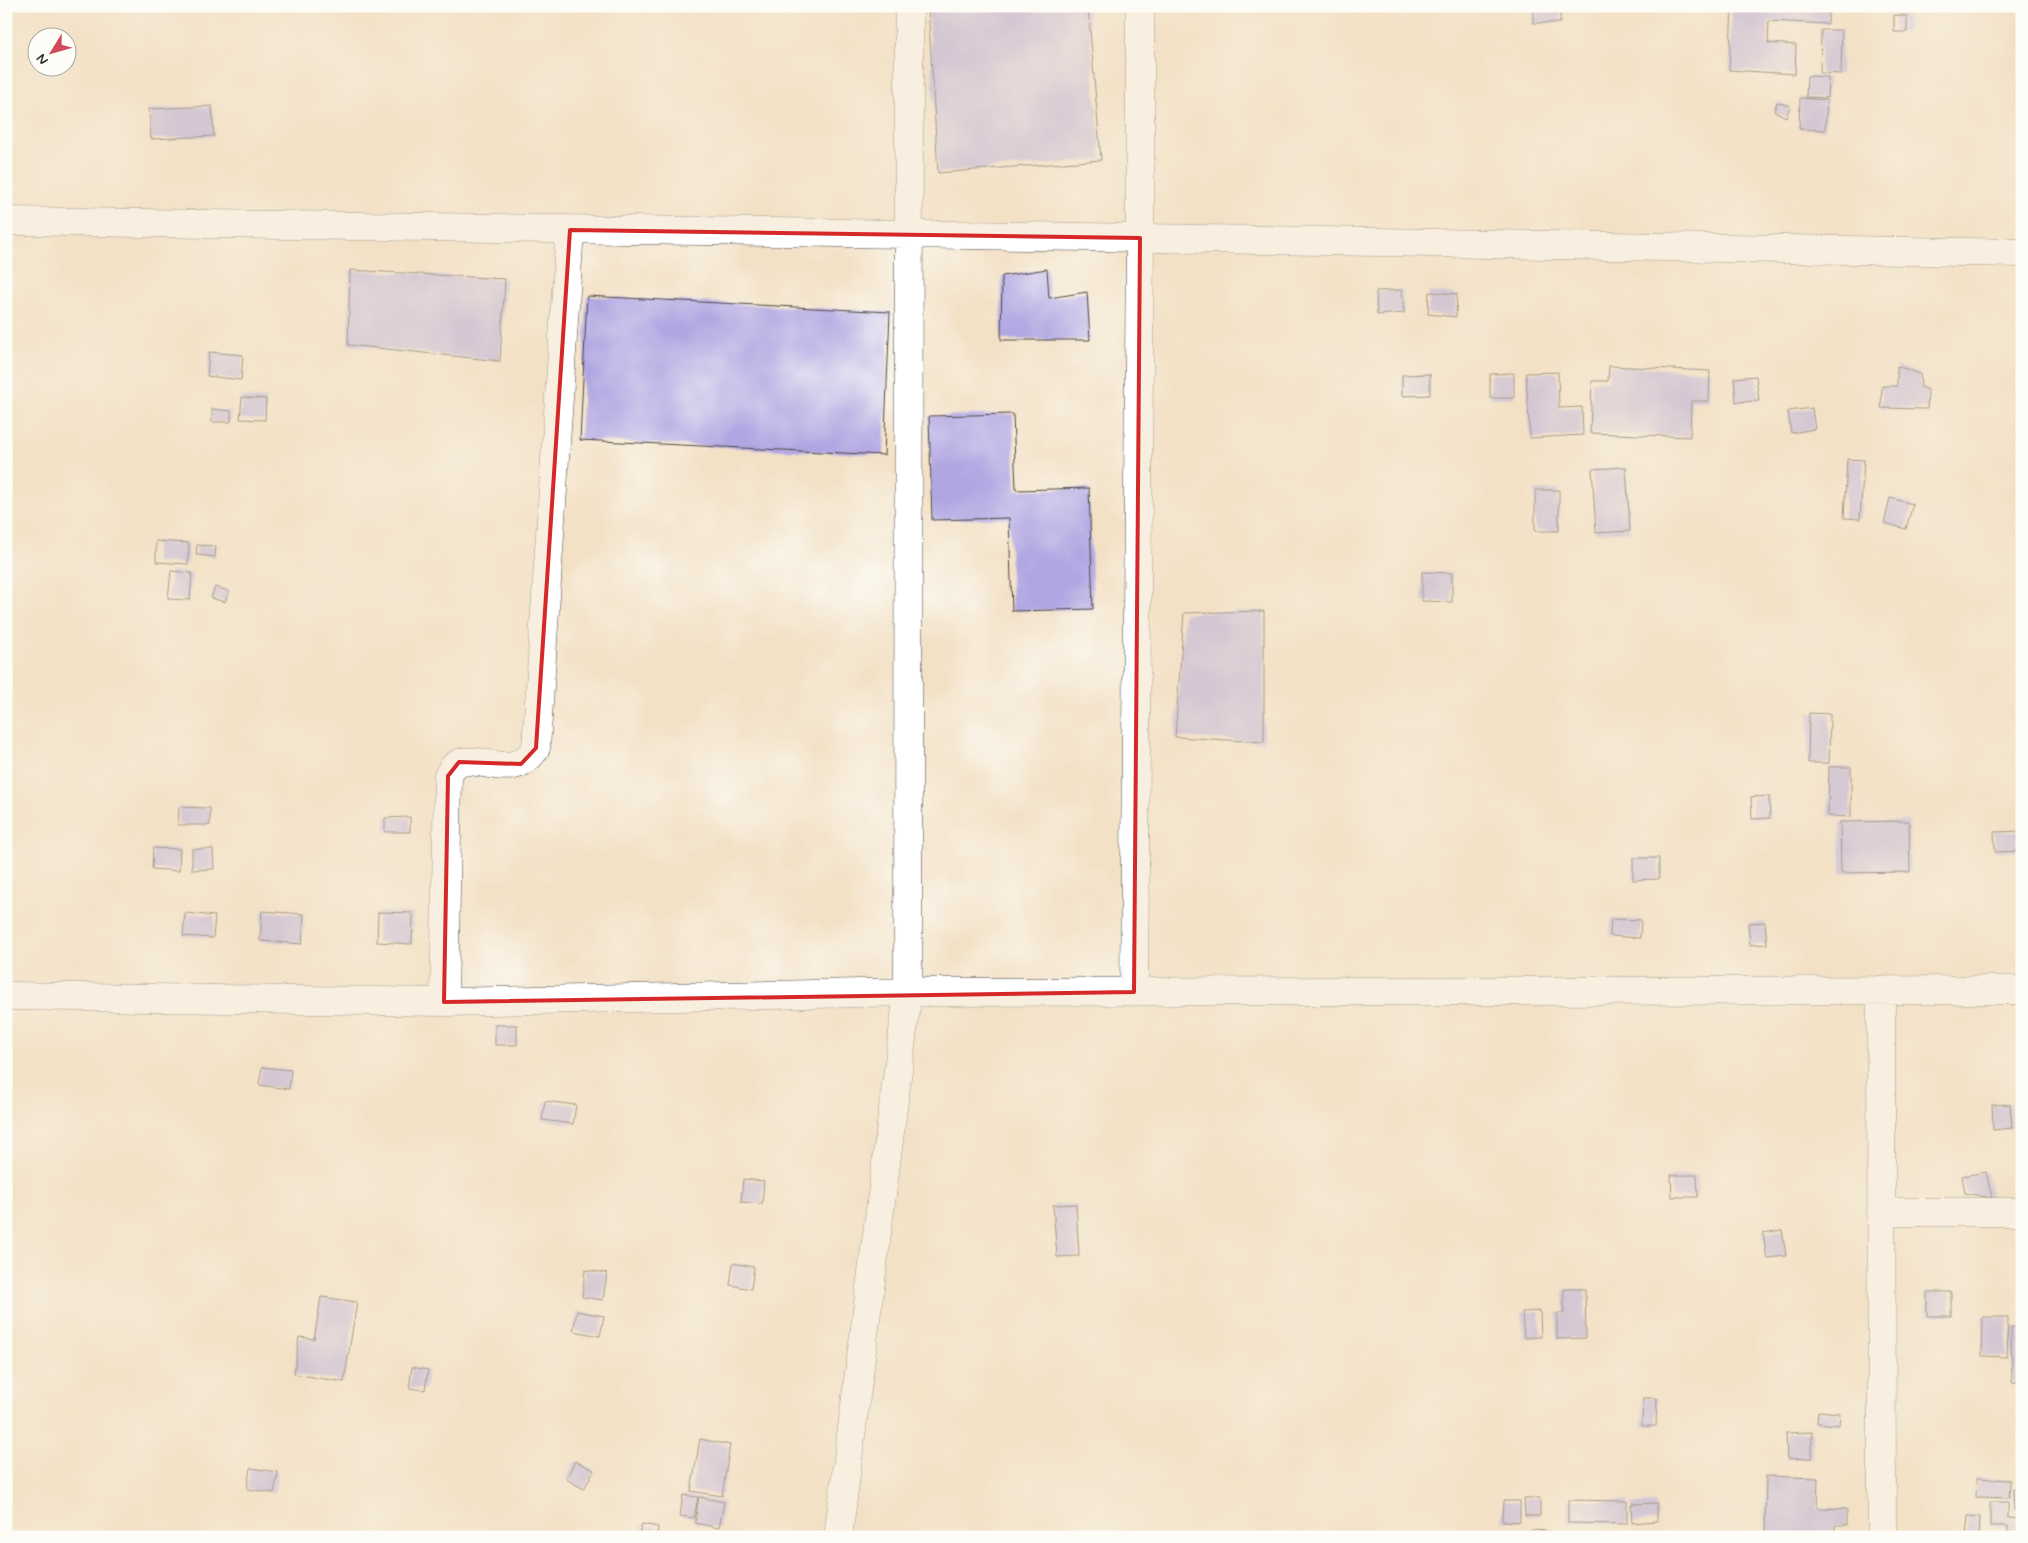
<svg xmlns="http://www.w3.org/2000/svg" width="2028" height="1543" font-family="Mynerve,sans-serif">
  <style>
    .building { fill: #b0a6e2 }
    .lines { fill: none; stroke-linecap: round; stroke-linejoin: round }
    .minor-casing { stroke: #494642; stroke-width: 29 }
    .minor { stroke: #fff; stroke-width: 28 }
    .marked { fill: none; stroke: #d62828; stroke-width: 4; stroke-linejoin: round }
  </style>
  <rect width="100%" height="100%" fill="#fdfcf7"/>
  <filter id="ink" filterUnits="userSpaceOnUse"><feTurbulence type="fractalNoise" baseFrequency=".02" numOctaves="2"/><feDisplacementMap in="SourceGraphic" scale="10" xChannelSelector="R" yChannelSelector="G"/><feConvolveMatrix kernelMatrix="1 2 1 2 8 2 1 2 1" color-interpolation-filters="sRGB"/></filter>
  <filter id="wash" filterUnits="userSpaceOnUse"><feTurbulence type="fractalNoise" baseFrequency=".0096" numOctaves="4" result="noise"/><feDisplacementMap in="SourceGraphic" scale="20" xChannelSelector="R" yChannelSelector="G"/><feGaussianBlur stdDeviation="1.12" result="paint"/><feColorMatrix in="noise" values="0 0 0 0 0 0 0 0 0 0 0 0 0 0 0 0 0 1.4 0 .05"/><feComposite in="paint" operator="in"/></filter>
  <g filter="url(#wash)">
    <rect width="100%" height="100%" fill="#f3e1c6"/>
    <g id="blocks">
      <path class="building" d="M928 6H1088L1101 160 938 173Z
        M1533 6H1560V23H1533Z
        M1732 6H1829L1828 24 1769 21 1768 43 1796 45 1795 74 1729 70Z
        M1894 15 1907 16V32H1894Z
        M1821 30H1842L1841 74 1820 73Z
        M1807 76 1828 77 1827 98 1806 97Z
        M1800 98 1827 100 1825 130 1799 129Z
        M1777 102 1790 106 1786 117 1774 111Z
        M212 106 214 136 151 139 149 109Z
        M1047 269 1049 298 1087 292 1090 340H1001L1002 276Z
        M350 270 505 279 500 361 348 345Z
        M1402 290 1404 313 1377 315 1376 291Z
        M1429 292 1457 294 1456 317 1428 314Z
        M587 296 890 312 884 455 580 440Z
        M209 352 243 355 241 380 207 376Z
        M1609 366 1710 371 1709 401H1691L1690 437 1590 433 1592 381H1608Z
        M1897 366 1920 374 1921 387 1928 390 1927 409 1881 408 1882 386H1897Z
        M1558 372 1559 408 1582 407 1583 435 1530 438 1526 373Z
        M1514 373V398H1490V374Z
        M1430 374V395L1402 396V375Z
        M1756 376 1759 401 1736 402 1734 378Z
        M242 397 266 399 265 420 240 419Z
        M1812 408 1815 429 1791 433 1788 411Z
        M212 409 231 411V422H212Z
        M1013 414 1016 490 1089 488 1093 609 1012 611 1009 518 932 520 929 416Z
        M1847 459 1864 460 1860 519 1844 518Z
        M1626 467 1630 531 1596 533 1592 469Z
        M1535 490H1559V531H1535Z
        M1890 498 1913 504 1906 529 1884 523Z
        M156 541 189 543 188 564 156 562Z
        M197 545 216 546 215 557 196 555Z
        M171 571 192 573 190 600 168 599Z
        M1422 572 1452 573V602L1422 601Z
        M215 587 229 591 225 602 211 598Z
        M1264 611V742L1175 737 1184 613Z
        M1809 713 1830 714 1829 763H1808Z
        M1829 767H1851V817L1828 816Z
        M1769 796 1770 818 1752 819 1751 797Z
        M179 807 210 808V825H178Z
        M410 817V832H385V818Z
        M1909 821 1910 872 1841 873 1840 822Z
        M2022 831V851L1995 852 1994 832Z
        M153 848 180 849 179 871 152 869Z
        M192 849H213L214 869 192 870Z
        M1633 858H1659V879L1633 880Z
        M262 911 304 914 302 944 260 941Z
        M378 912 413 913 412 944 377 942Z
        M185 913 215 916 213 938 183 936Z
        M1611 919 1641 920 1640 938 1610 936Z
        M1765 922 1767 944 1750 945 1748 923Z
        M495 1025H517V1045H495Z
        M262 1067 291 1070 289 1089 259 1085Z
        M545 1101 576 1105 573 1124 542 1120Z
        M2010 1104 2012 1128 1993 1130 1992 1105Z
        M1986 1172 1992 1198 1965 1193 1962 1176Z
        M1671 1175H1697L1698 1197H1672Z
        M743 1179 764 1181 762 1204 741 1202Z
        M1076 1204 1079 1256 1057 1257 1053 1205Z
        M1782 1230 1786 1256 1767 1258 1763 1233Z
        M733 1263 754 1267 751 1289 730 1285Z
        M585 1270 607 1273 603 1300 582 1297Z
        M1564 1289H1585L1586 1338 1557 1339V1313H1564Z
        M1927 1292H1951V1316H1927Z
        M321 1297 357 1302 344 1382 294 1374 299 1337 314 1339Z
        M577 1311 604 1316 600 1336 573 1331Z
        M1540 1311 1541 1337 1524 1338 1522 1312Z
        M1983 1317H2008L2007 1357 1982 1356Z
        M2011 1327H2022V1382H2012Z
        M412 1367 428 1370 425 1390 409 1388Z
        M1643 1398H1657L1656 1426H1642Z
        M1818 1411 1840 1413 1839 1425 1817 1423Z
        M1812 1432V1458L1787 1459 1786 1433Z
        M700 1439 730 1445 722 1496 691 1491Z
        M575 1461 594 1470 584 1489 566 1479Z
        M250 1468 278 1472 274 1493 247 1489Z
        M1766 1476 1818 1478 1817 1508 1847 1509V1525H1835V1537L1765 1535Z
        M1977 1478 2010 1480 2009 1498 1976 1497Z
        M2013 1489H2022V1510H2014Z
        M683 1495 698 1497 694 1518 680 1516Z
        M699 1497 724 1502 719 1528 695 1523Z
        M1524 1498H1540V1516H1525Z
        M1568 1500 1627 1501V1524L1568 1523Z
        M1503 1501H1520V1522L1502 1521Z
        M1990 1502H2008V1518L2022 1519V1537H2008V1526H1990Z
        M1657 1503V1521L1632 1523 1631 1504Z
        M1968 1516 1980 1517 1979 1537H1966Z
        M642 1524 658 1527 657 1537 639 1536Z
        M1531 1530 1549 1531V1537H1531Z"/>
    </g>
  </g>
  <g filter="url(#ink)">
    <use href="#blocks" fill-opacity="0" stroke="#494642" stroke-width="1"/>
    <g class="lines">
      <defs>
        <path id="minor" d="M6 221 908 234 2022 253
          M1881 990 1882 1537
          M1134 992 1140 238V6
          M6 996 444 1002 908 992 2022 990
          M444 1002 448 776C464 738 509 791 536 748L570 230
          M1881 1212H2022
          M838 1537 908 992 909 6"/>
      </defs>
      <use href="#minor" class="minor-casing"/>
      <use href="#minor" class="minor"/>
    </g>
  </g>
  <path d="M0 0H2028V1543H0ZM570 230 1140 238 1134 992 444 1002 448 776 459 762 521 764 536 748Z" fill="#f3e1c6" fill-opacity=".55" fill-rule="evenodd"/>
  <path class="marked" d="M570 230 1140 238 1134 992 444 1002 448 776 459 762 521 764 536 748Z"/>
  <rect width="2028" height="1543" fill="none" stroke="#fdfcf7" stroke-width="25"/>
  <g transform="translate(52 52) rotate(233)"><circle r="24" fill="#fdfcf7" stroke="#a9a8a5"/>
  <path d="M0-4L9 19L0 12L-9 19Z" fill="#d1495b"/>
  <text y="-8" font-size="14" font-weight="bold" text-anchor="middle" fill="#2b2b2b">N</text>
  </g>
</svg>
